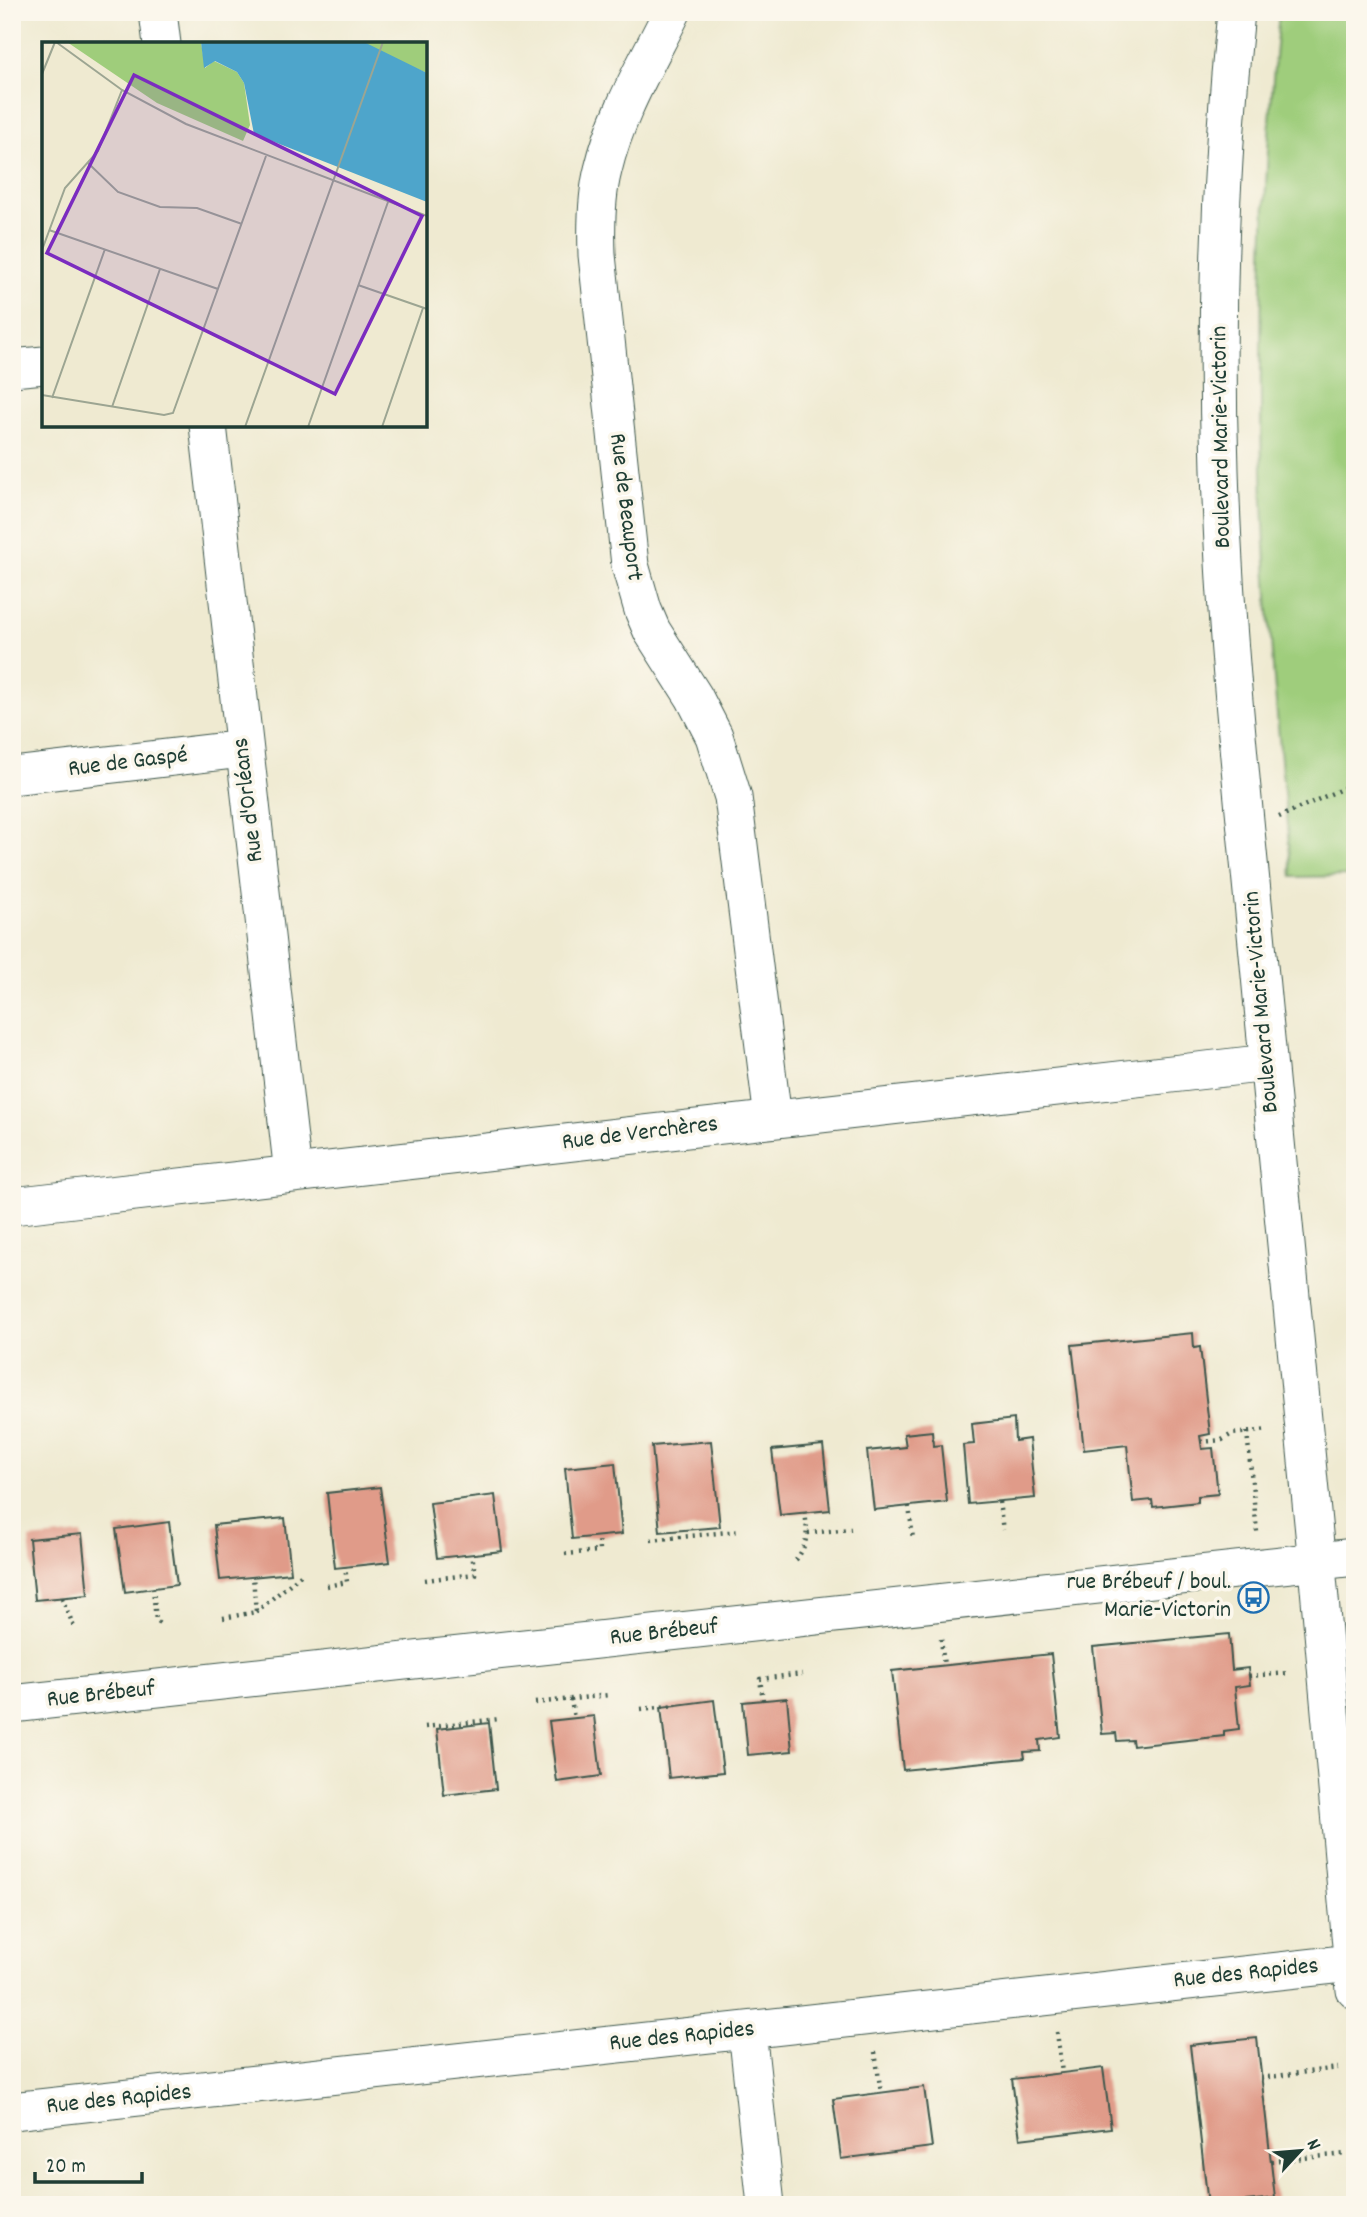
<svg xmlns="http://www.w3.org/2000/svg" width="1367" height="2217" font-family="Dekko,sans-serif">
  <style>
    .green { fill: #9fcd7b; stroke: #5f8558; stroke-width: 2 }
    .building { fill: #e09b89 }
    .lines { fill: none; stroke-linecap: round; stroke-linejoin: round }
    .minor-casing { stroke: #3e574c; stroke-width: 39 }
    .path { stroke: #3e574c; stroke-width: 4.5; stroke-dasharray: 2 5; stroke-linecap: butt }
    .minor { stroke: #fff; stroke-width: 37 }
    .labels { text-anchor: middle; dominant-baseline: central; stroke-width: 7; stroke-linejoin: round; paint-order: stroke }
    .street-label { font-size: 24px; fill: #1f3d34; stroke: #fbf7ec }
    .poi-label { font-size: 24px; fill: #1f3d34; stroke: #fbf7ec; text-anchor: end }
    .inset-road { fill: none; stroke: #9ca592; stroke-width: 2 }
    .view { fill: #7b2cbf; fill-opacity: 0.15; stroke: #7b2cbf; stroke-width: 3.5 }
    .inset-edge { fill: none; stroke: #1f3d34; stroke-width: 3.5 }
  </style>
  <rect width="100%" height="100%" fill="#fbf7ec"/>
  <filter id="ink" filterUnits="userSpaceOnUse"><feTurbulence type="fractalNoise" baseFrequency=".0143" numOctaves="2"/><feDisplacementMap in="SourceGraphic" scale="14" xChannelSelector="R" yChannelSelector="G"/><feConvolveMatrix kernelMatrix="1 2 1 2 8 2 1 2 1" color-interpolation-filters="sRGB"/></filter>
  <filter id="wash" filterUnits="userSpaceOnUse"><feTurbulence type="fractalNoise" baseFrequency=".00686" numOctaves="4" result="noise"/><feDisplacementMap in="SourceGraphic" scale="28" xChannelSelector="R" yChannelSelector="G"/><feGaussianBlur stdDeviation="1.57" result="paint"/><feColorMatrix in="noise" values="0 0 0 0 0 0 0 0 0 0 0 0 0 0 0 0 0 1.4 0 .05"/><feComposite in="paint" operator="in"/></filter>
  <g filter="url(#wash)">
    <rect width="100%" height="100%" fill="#efead1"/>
    <path class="green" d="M1279 12H1355V876L1292 877C1279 742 1266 607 1262 471 1258 318 1264 165 1279 12Z"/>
    <g id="blocks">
      <path class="building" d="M1193 1333 1194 1348 1200 1347 1210 1434 1200 1436 1202 1449 1213 1448 1218 1494 1198 1496V1502L1153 1507 1152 1500 1133 1502 1127 1445 1084 1450 1072 1345Z
        M1014 1419 1015 1441 1029 1439 1035 1498 968 1504 963 1445 974 1444 972 1424Z
        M932 1431 933 1446 941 1445 947 1502 874 1510 867 1451 906 1447 904 1434Z
        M711 1441 720 1527 660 1532 652 1446Z
        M823 1445 830 1510 780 1515 772 1450Z
        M615 1463 622 1534 572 1539 565 1468Z
        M380 1487 390 1562 335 1568 327 1493Z
        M495 1495 502 1551 437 1558 430 1503Z
        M285 1518 291 1573 220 1580 214 1525Z
        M169 1522 177 1585 125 1592 116 1529Z
        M82 1534 88 1595 35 1600 29 1539Z
        M1229 1634 1232 1670 1248 1668 1250 1685 1235 1687 1239 1729 1224 1731V1736L1133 1746 1132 1740 1117 1741 1116 1733 1102 1734 1093 1647Z
        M1051 1654 1060 1737 1039 1740 1040 1751 1024 1752 1025 1758 903 1770 892 1671Z
        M787 1698 792 1751 748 1755 743 1702Z
        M714 1700 723 1772 669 1778 661 1707Z
        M594 1716 601 1776 557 1782 549 1721Z
        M489 1723 496 1789 444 1795 437 1729Z
        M1257 2038 1275 2198 1208 2205 1190 2045Z
        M1103 2068 1111 2128 1020 2139 1012 2079Z
        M924 2087 932 2147 841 2159 833 2099Z"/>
    </g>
  </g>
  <g filter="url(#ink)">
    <use href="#blocks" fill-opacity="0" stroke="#3e574c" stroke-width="2"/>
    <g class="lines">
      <defs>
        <path id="minor" d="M158 12 162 44
          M672 12C647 63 616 114 603 170 596 197 596 227 597 255L630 565 643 610 652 631 694 697 714 736 733 797 773 1119
          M1236 12C1220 164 1215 318 1220 470 1225 646 1246 822 1262 997 1278 1176 1298 1354 1314 1533 1328 1685 1340 1837 1355 1990
          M12 368 44 365
          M208 425 293 1174
          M12 776 243 749
          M12 1206 1268 1063
          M12 1704 1355 1557
          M747 2030 766 2205
          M12 2111 1352 1963"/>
      </defs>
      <use href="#minor" class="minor-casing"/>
      <path class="path" d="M1279 817 1355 783
        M1247 1432 1257 1532
        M1201 1442 1222 1440 1232 1434 1268 1430
        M999 1502 1003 1530
        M909 1506 913 1539
        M808 1533 851 1529
        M651 1540 738 1531
        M565 1554 599 1551 598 1537
        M796 1560C808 1544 808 1532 805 1513
        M425 1580 475 1574 472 1554
        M327 1586 347 1582 345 1567
        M153 1588 156 1621 161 1625
        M62 1598 74 1627
        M256 1612 302 1574
        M223 1618 256 1612 253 1577
        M941 1639 944 1666
        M1249 1676 1290 1673
        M571 1699 574 1719
        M763 1700 760 1679 802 1674
        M535 1703 609 1695
        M641 1709 676 1705
        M425 1727 500 1719
        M1057 2032 1062 2073
        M875 2052 881 2093
        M1261 2078 1338 2068
        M1271 2161 1346 2154"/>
      <use href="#minor" class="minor"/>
    </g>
  </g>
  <defs>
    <symbol id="bus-ring" viewBox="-11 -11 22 22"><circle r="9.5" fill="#fbf7ec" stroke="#1f6fb2" stroke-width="1.5"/><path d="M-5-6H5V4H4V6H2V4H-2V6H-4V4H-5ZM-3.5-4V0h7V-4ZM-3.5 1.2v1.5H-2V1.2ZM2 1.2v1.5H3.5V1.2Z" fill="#1f6fb2"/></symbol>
  </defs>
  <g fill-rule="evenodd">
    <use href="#bus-ring" x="1236" y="1580" width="35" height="35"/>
  </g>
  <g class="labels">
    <g class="street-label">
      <text transform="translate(1222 437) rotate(-91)">Boulevard Marie-Victorin</text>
      <text transform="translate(625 507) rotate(83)">Rue de Beauport</text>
      <text transform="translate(128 763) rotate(-7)">Rue de Gaspé</text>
      <text transform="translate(249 800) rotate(-97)">Rue d'Orléans</text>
      <text transform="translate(1262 1002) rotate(-95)">Boulevard Marie-Victorin</text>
      <text transform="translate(640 1134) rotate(-7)">Rue de Verchères</text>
      <text transform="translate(664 1633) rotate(-6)">Rue Brébeuf</text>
      <text transform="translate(101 1695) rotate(-6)">Rue Brébeuf</text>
      <text transform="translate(1246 1974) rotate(-6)">Rue des Rapides</text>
      <text transform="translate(682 2037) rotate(-6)">Rue des Rapides</text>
      <text transform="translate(119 2100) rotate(-6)">Rue des Rapides</text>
    </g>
    <g class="poi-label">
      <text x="1231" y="1583">rue Brébeuf / boul.<tspan x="1231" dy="28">Marie-Victorin</tspan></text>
    </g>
  </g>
  <g transform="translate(42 42)">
    <rect width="385" height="385" fill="#efead1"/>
    <path d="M25 0H159L163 26 172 19 195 30 202 41 208 83 201 99 115 61ZM322 0H385V31L334 9Z" fill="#9fcd7b"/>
    <path d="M159 0H322L385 31V160L212 92 202 41 195 30 173 19 162 26Z" fill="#4ea5cb"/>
    <path class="inset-road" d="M14 0 80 48 144 82 385 174M0 32 13 0M46 121 76 150 118 165 155 166 200 182M7 188 176 247M0 208 23 146 56 109 80 48M316 243 385 267M0 353 122 373 131 371 224 114M10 356 63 207M70 365 118 227M203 385 341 0M266 385 346 160M340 385 381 266"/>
    <path class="view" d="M92 33 380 174 293 352 5 211Z"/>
    <rect width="385" height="385" class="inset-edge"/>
  </g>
  <rect width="1367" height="2217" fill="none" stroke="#fbf7ec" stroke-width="42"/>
  <g transform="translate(1300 2151) rotate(64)" stroke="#fbf7ec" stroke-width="5" paint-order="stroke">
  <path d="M0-5L12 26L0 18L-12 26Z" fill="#1f3d34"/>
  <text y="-10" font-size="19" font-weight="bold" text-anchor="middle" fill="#1f3d34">N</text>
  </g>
  <path d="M35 2172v10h107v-10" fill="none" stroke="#1f3d34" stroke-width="3.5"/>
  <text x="46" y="2172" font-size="21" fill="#1f3d34" stroke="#fbf7ec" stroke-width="5" paint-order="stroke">20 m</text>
</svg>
